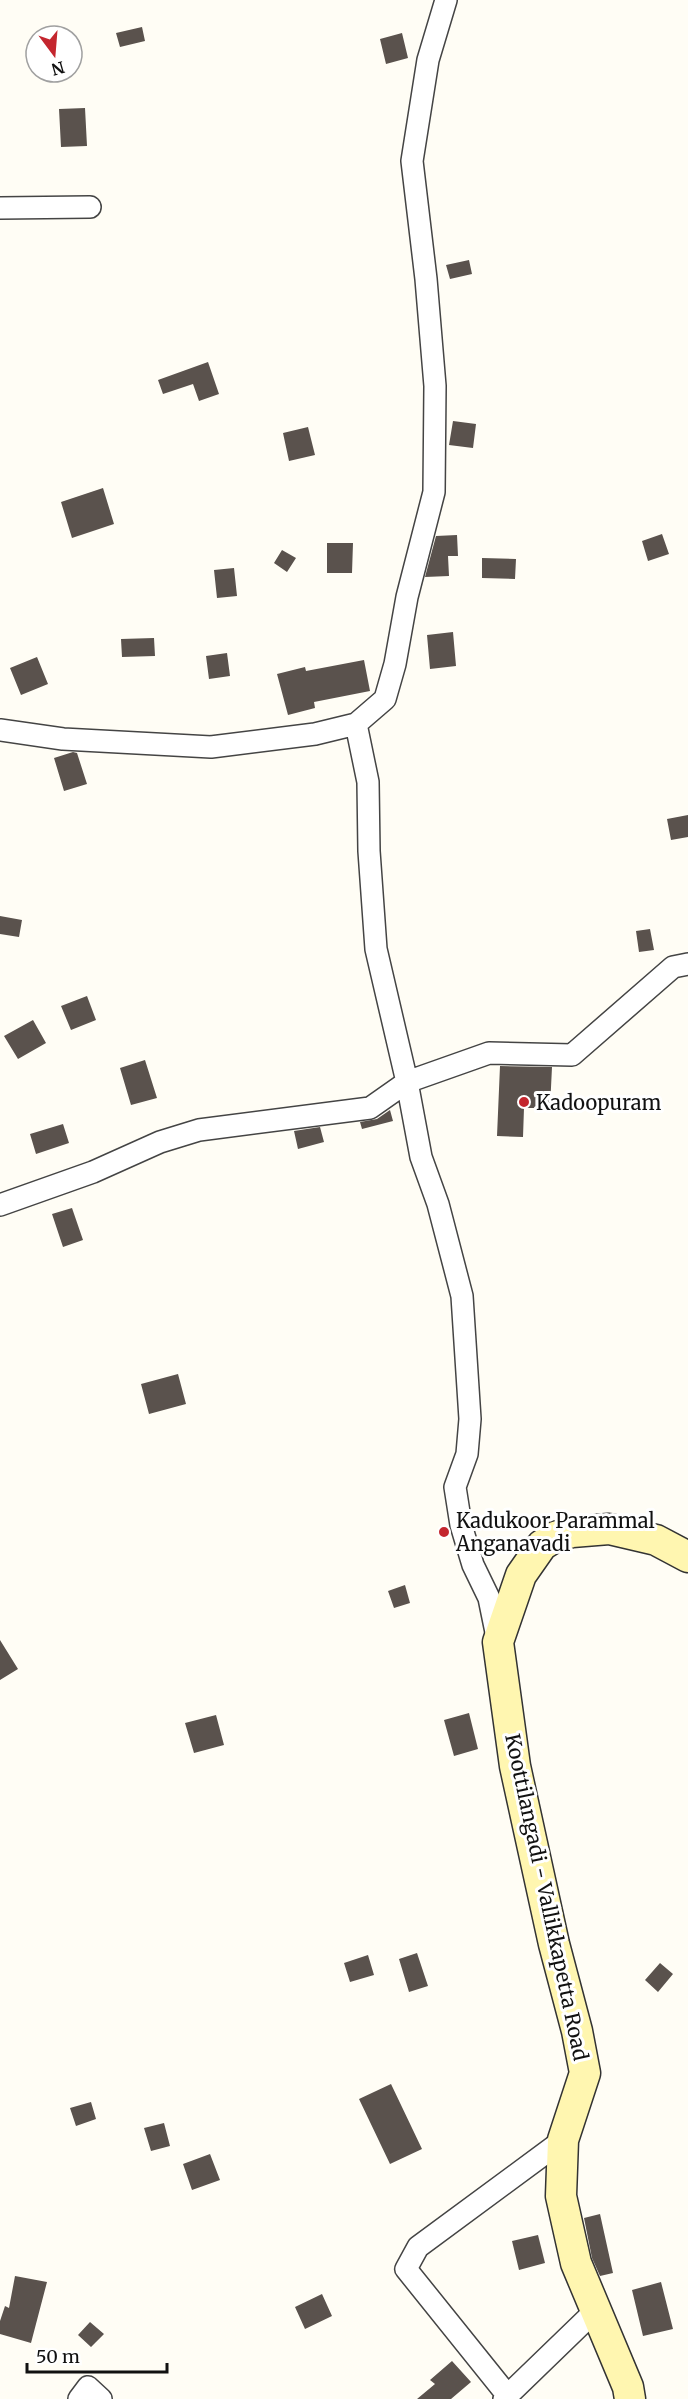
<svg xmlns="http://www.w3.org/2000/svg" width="688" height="2399" font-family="Merriweather,serif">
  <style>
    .building { fill: #5a524d }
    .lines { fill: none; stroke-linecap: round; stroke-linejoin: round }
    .street-casing { stroke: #444; stroke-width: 24 }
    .secondary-casing { stroke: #333; stroke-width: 33 }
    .street { stroke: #fff; stroke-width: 21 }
    .secondary { stroke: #fff6b0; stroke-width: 30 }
    .poi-dot { fill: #c4262e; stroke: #fff; stroke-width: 2 }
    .labels { text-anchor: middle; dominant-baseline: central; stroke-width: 6; stroke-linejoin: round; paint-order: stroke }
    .poi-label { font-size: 20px; fill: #111; stroke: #fff; text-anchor: start }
    .street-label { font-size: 20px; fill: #111; stroke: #fff }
  </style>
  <rect width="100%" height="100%" fill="#fffdf5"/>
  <path class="building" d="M142 27 145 41 120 47 116 33Z
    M402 33 408 58 386 64 380 39Z
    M85 108 87 146 61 147 59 109Z
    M469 260 472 274 450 279 446 265Z
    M208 362 219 394 199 401 193 384 163 394 158 380Z
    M453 421 476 424 473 448 449 445Z
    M308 427 315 455 289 461 283 433Z
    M103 488 114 524 72 538 61 502Z
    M662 534 669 554 648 561 642 541Z
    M457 535 458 556H448L449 576 425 577 436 536Z
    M327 543H353L352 573H327Z
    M282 550 296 558 287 572 274 563Z
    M482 558 516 559 515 579 482 578Z
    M234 568 237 596 217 598 214 570Z
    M453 632 456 666 430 669 427 635Z
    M154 638 155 656 122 657 121 639Z
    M227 653 230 676 209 679 206 656Z
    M37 657 48 684 21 695 10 668Z
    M364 660 370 691 314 702 315 708 288 715 277 674 305 667 306 671Z
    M73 752 77 753 87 784 64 791 54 758Z
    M688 815V837L671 840 667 819Z
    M0 916 22 920 19 937 0 934Z
    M650 929 654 950 639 952 636 931Z
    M87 996 96 1020 71 1030 61 1006Z
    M33 1020 46 1043 18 1059 4 1036Z
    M145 1060 157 1098 131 1105 120 1068Z
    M500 1066 552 1067 550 1108H524L523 1137 497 1136Z
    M390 1110 393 1121 362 1129 360 1122 377 1119Z
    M63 1124 69 1143 36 1154 30 1134Z
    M320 1127 324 1142 298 1149 294 1131Z
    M72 1208 83 1240 63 1247 52 1214Z
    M178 1374 186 1404 149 1414 141 1384Z
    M405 1585 410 1603 394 1608 388 1591Z
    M0 1640 18 1669 0 1680Z
    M469 1713 478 1749 454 1756 444 1720Z
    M216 1715 224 1745 194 1753 185 1723Z
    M417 1953 428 1986 409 1992 399 1959Z
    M368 1955 374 1975 350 1982 344 1963Z
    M660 1963 673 1974 658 1992 645 1980Z
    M391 2084 422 2149 390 2164 359 2099Z
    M91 2102 96 2119 76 2126 70 2108Z
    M164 2123 170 2146 151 2151 144 2128Z
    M210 2154 220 2180 192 2190 183 2164Z
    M600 2214 613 2273 600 2276 592 2258 584 2218Z
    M538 2235 545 2263 519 2270 512 2241Z
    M15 2276 47 2282 31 2343 0 2334V2321L5 2306 9 2308Z
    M661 2282 673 2329 643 2336 632 2290Z
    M322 2294 332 2316 305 2329 295 2307Z
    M90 2322 104 2334 91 2347 78 2335Z
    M452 2361 471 2382 451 2399H417L435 2384 430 2380Z"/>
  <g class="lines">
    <defs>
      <path id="street" d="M0 208 90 207
        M356 724 368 782 369 851 376 949 407 1082 489 1053 572 1055 673 967 688 964
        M0 730 63 739 211 747 315 734 356 724 385 699 395 664 407 597 434 492 435 386 426 279 412 161 428 60 446 0
        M0 1205 93 1172 160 1142 199 1130 370 1108 407 1082 421 1157 438 1204 462 1296 470 1419 467 1454 455 1487 461 1525 473 1565 489 1598 498 1642
        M508 2396 406 2269 418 2247 563 2140
        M79 2399 88 2387 101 2399
        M504 2399 596 2310"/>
      <path id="secondary" d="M630 2399 628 2387 576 2263 561 2196 563 2140 585 2073 577 2031 554 1944 515 1766 498 1642 521 1575 542 1545 555 1537 572 1532 609 1529 656 1540 688 1557"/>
    </defs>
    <use href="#street" class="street-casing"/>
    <use href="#secondary" class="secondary-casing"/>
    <use href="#street" class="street"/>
    <use href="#secondary" class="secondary"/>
  </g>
  <g class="poi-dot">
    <circle cx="524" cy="1102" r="6"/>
    <circle cx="444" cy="1532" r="6"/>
  </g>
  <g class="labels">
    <g class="poi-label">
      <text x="536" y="1102">Kadoopuram</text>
      <text x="456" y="1520">Kadukoor Parammal<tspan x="456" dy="23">Anganavadi</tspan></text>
    </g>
    <g class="street-label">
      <text transform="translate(547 1897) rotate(78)">Koottilangadi - Vallikkapetta Road</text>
    </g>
  </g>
  <g transform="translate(54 54) rotate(164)"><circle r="28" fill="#ffffff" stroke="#a0a0a0" stroke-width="1.5"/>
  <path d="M0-4.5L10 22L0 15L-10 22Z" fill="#c4262e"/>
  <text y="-9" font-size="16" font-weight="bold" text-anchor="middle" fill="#111111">N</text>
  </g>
  <path d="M27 2363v9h140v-9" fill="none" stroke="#111111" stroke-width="3"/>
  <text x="36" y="2363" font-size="18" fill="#111111" stroke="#ffffff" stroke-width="4.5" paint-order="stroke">50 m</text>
</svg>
